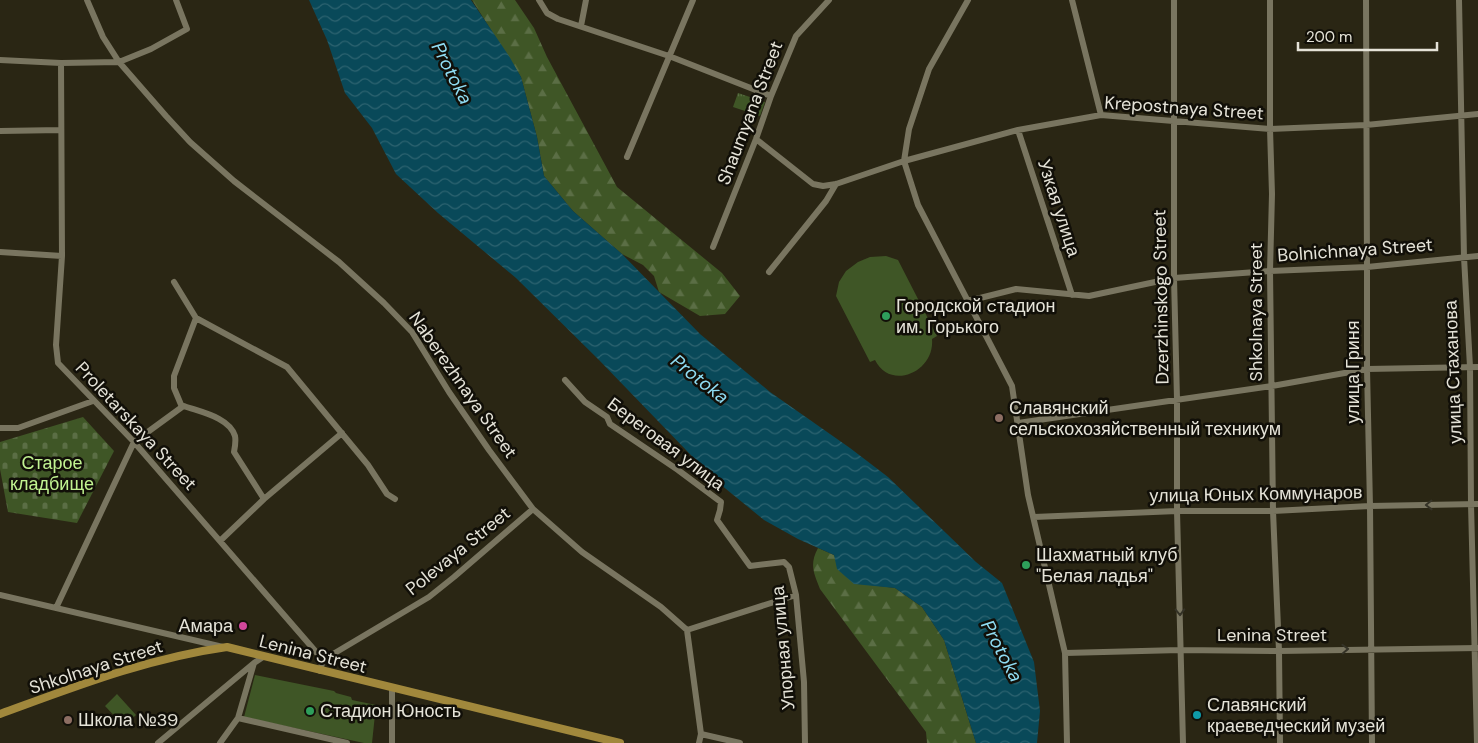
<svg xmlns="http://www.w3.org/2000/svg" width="1478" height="743" font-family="'DM Sans',sans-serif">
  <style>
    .green { fill: #3f5626 }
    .forest { fill: url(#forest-firs) }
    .cemetery { fill: url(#cemetery-stones) }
    .park { fill: url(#park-tufts) }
    .water { fill: url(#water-waves) }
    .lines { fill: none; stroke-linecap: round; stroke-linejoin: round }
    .minor { stroke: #797560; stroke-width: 6 }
    .major { stroke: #a1883c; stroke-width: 8 }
    .oneway { stroke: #353327 }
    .leisure-dot { fill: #2e9e5b; stroke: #110f08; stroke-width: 2 }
    .education-dot { fill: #8d6e63; stroke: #110f08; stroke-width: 2 }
    .hotel-dot { fill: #d1479c; stroke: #110f08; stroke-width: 2 }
    .culture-dot { fill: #0f9aa8; stroke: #110f08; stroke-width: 2 }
    .labels { text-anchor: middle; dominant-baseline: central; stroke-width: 5; stroke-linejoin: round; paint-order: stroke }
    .street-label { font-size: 18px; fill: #e5e3d8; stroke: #110f08 }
    .poi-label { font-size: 18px; fill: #e5e3d8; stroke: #110f08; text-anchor: start }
    .park-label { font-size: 18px; fill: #c1f391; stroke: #110f08 }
    .water-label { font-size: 19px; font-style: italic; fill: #8fdcf3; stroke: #110f08 }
  </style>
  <defs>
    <pattern id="forest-firs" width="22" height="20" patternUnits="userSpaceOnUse" patternTransform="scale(1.25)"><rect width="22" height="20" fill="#3f5626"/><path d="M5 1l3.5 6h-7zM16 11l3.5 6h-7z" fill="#5b6e45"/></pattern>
    <pattern id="cemetery-stones" width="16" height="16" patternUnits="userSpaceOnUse" patternTransform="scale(1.25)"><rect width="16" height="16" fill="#3f5626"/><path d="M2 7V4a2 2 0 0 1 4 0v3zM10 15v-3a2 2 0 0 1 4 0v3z" fill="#5b6e45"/></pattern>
    <pattern id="park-tufts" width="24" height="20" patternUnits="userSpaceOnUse" patternTransform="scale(1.25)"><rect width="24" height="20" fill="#3f5626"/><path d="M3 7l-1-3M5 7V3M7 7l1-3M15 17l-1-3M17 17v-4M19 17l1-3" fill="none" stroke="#5b6e45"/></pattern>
    <pattern id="water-waves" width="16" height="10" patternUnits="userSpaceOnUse" patternTransform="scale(1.25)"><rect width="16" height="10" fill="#094959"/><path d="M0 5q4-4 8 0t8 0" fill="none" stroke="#2d6370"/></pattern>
  </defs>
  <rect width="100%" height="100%" fill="#2a2614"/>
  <path class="green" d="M886 256 898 260 937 336 932 339C935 372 890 391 875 360L870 362 836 296 839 282 846 271 858 262 870 257Z
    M255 675 334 691 336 693 351 697 352 700 376 705 372 743H364L244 717Z
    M117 694 136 715 124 726 105 706Z"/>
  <path class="forest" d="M472 0H515L534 28 547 57 617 187 722 273 740 296 725 314 700 316 659 292 654 276 643 265 622 254 573 211 544 176 537 137 521 77Z
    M818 548 834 555 854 583 895 588 922 607 944 640 976 743H927L926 732 820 589C814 573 809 565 818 548Z"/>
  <path class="cemetery" d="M83 417 114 451 77 523 8 512 0 469V442Z"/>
  <path class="park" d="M738 93 765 102 760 116 733 107Z"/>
  <path class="water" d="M309 0H471L509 56 521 77 537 137 544 176 573 211 622 254 700 334 770 392 850 448 888 477 976 562 1002 583 1034 662 1040 711 1037 743H976L944 640 922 607 895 588 854 584 837 569 834 555 798 539 764 520 715 480 599 360 516 278 438 213 396 174 372 128 345 93 327 40Z"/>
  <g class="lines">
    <path class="minor" d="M87 0 103 37 119 62 166 116 190 142 234 181 339 262 384 303 412 332 449 392 489 450 533 509 582 552 661 607 687 630 701 734 699 743
      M539 0 547 13 558 19 669 56 771 96
      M968 0 929 69 909 129 904 161 918 205 1012 386 1028 495 1065 653 1067 743
      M1072 0 1101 115
      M1174 0V278L1177 399V511L1183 743
      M1270 0V129L1272 194 1270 271 1273 511 1279 651 1280 743
      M1366 0 1367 267V369L1370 506 1372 743
      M1459 0 1464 257 1470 367 1471 504 1477 743
      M581 26 586 0
      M0 60 61 63 119 62 151 49 187 29 176 0
      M61 63 62 256 56 345 58 363 134 442 323 660 320 671
      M1018 130 1072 295
      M0 131 61 130
      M756 139 813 184 823 186 836 184 904 161 1018 130 1101 115 1270 129 1366 125 1478 114
      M627 157 693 0
      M713 247 756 139 771 96 796 36 829 0
      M0 252 62 256
      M769 272 826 201 836 184
      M174 282 196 318 287 367 368 465 387 494 395 499
      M968 301 1016 289 1089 296 1174 278 1270 271 1367 267 1478 256
      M565 380 585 402 607 417 610 424 678 470 721 502 720 510 717 520 750 566 784 562 789 567 796 595 804 682 805 743
      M182 407 184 406C200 412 229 417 235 436 236 441 235 447 234 452L264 499
      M1018 423 1272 386 1367 369 1478 367
      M0 428H18L93 401
      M1034 517 1177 511H1273L1370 506 1478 504
      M220 541 264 499 342 433
      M0 595 223 647
      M56 608 134 442 182 407 174 388V376L196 318
      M687 630 796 595
      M1065 653 1180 650 1279 651 1478 648
      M323 660 429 597 454 577 533 509
      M392 688V743
      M238 718 347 743
      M701 734 740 743
      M158 743 254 663
      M220 743 238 718 254 663 263 657"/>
    <path class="major" d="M0 714C74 687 148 658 227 647L620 743"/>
  </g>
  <defs><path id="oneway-chevron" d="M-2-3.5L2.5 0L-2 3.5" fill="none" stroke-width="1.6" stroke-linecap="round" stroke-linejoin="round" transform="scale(1.25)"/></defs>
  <g class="oneway">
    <use href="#oneway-chevron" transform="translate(1429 505) rotate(179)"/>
    <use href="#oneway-chevron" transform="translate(1180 612) rotate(89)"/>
    <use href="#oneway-chevron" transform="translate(1345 649) rotate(-2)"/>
  </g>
  <g class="leisure-dot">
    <circle cx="886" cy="316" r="5"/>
    <circle cx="1026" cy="565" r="5"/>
    <circle cx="310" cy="711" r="5"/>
  </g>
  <g class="education-dot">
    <circle cx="999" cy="418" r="5"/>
    <circle cx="68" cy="720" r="5"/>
  </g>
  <circle class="hotel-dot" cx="243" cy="626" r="5"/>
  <circle class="culture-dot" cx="1197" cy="715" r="5"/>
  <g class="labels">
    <g class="street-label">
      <text transform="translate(1184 108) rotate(4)">Krepostnaya Street</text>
      <text transform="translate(750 113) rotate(-69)">Shaumyana Street</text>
      <text transform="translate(1059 208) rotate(72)">Узкая улица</text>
      <text transform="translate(1355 250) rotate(-4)">Bolnichnaya Street</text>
      <text transform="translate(1161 297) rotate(-91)">Dzerzhinskogo Street</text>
      <text transform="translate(1256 312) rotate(-90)">Shkolnaya Street</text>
      <text transform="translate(1353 372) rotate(-90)">улица Гриня</text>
      <text transform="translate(1453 372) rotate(-92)">улица Стаханова</text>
      <text transform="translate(463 385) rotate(55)">Naberezhnaya Street</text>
      <text transform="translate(136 426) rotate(47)">Proletarskaya Street</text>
      <text transform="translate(666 444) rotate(37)">Береговая улица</text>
      <text transform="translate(1256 494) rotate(-1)">улица Юных Коммунаров</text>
      <text transform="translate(458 551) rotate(-39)">Polevaya Street</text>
      <text x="1272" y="635">Lenina Street</text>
      <text transform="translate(783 648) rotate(-95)">Упорная улица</text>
      <text transform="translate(313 654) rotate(14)">Lenina Street</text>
      <text transform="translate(96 667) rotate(-18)">Shkolnaya Street</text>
    </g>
    <g class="poi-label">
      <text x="896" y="306">Городской cтадион<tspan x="896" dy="21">им. Горького</tspan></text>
      <text x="1009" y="408">Славянский<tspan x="1009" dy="21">сельскохозяйственный техникум</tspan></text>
      <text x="1036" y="555">Шахматный клуб<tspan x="1036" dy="21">"Белая ладья"</tspan></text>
      <text x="233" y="626" text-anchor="end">Амара</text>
      <text x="1207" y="705">Славянский<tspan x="1207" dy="21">краеведческий музей</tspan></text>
      <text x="320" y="711">Стадион Юность</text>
      <text x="78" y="720">Школа №39</text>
    </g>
    <g class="park-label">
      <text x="52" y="463">Старое<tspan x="52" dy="21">кладбище</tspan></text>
    </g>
    <g class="water-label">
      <text transform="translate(452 73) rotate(63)">Protoka</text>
      <text transform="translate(700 379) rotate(38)">Protoka</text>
      <text transform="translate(1002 651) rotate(62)">Protoka</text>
    </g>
  </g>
  <path d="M1298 42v8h139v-8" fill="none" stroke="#e5e3d8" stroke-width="2.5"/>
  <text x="1306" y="42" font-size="15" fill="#e5e3d8" stroke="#110f08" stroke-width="4" paint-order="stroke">200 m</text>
</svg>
